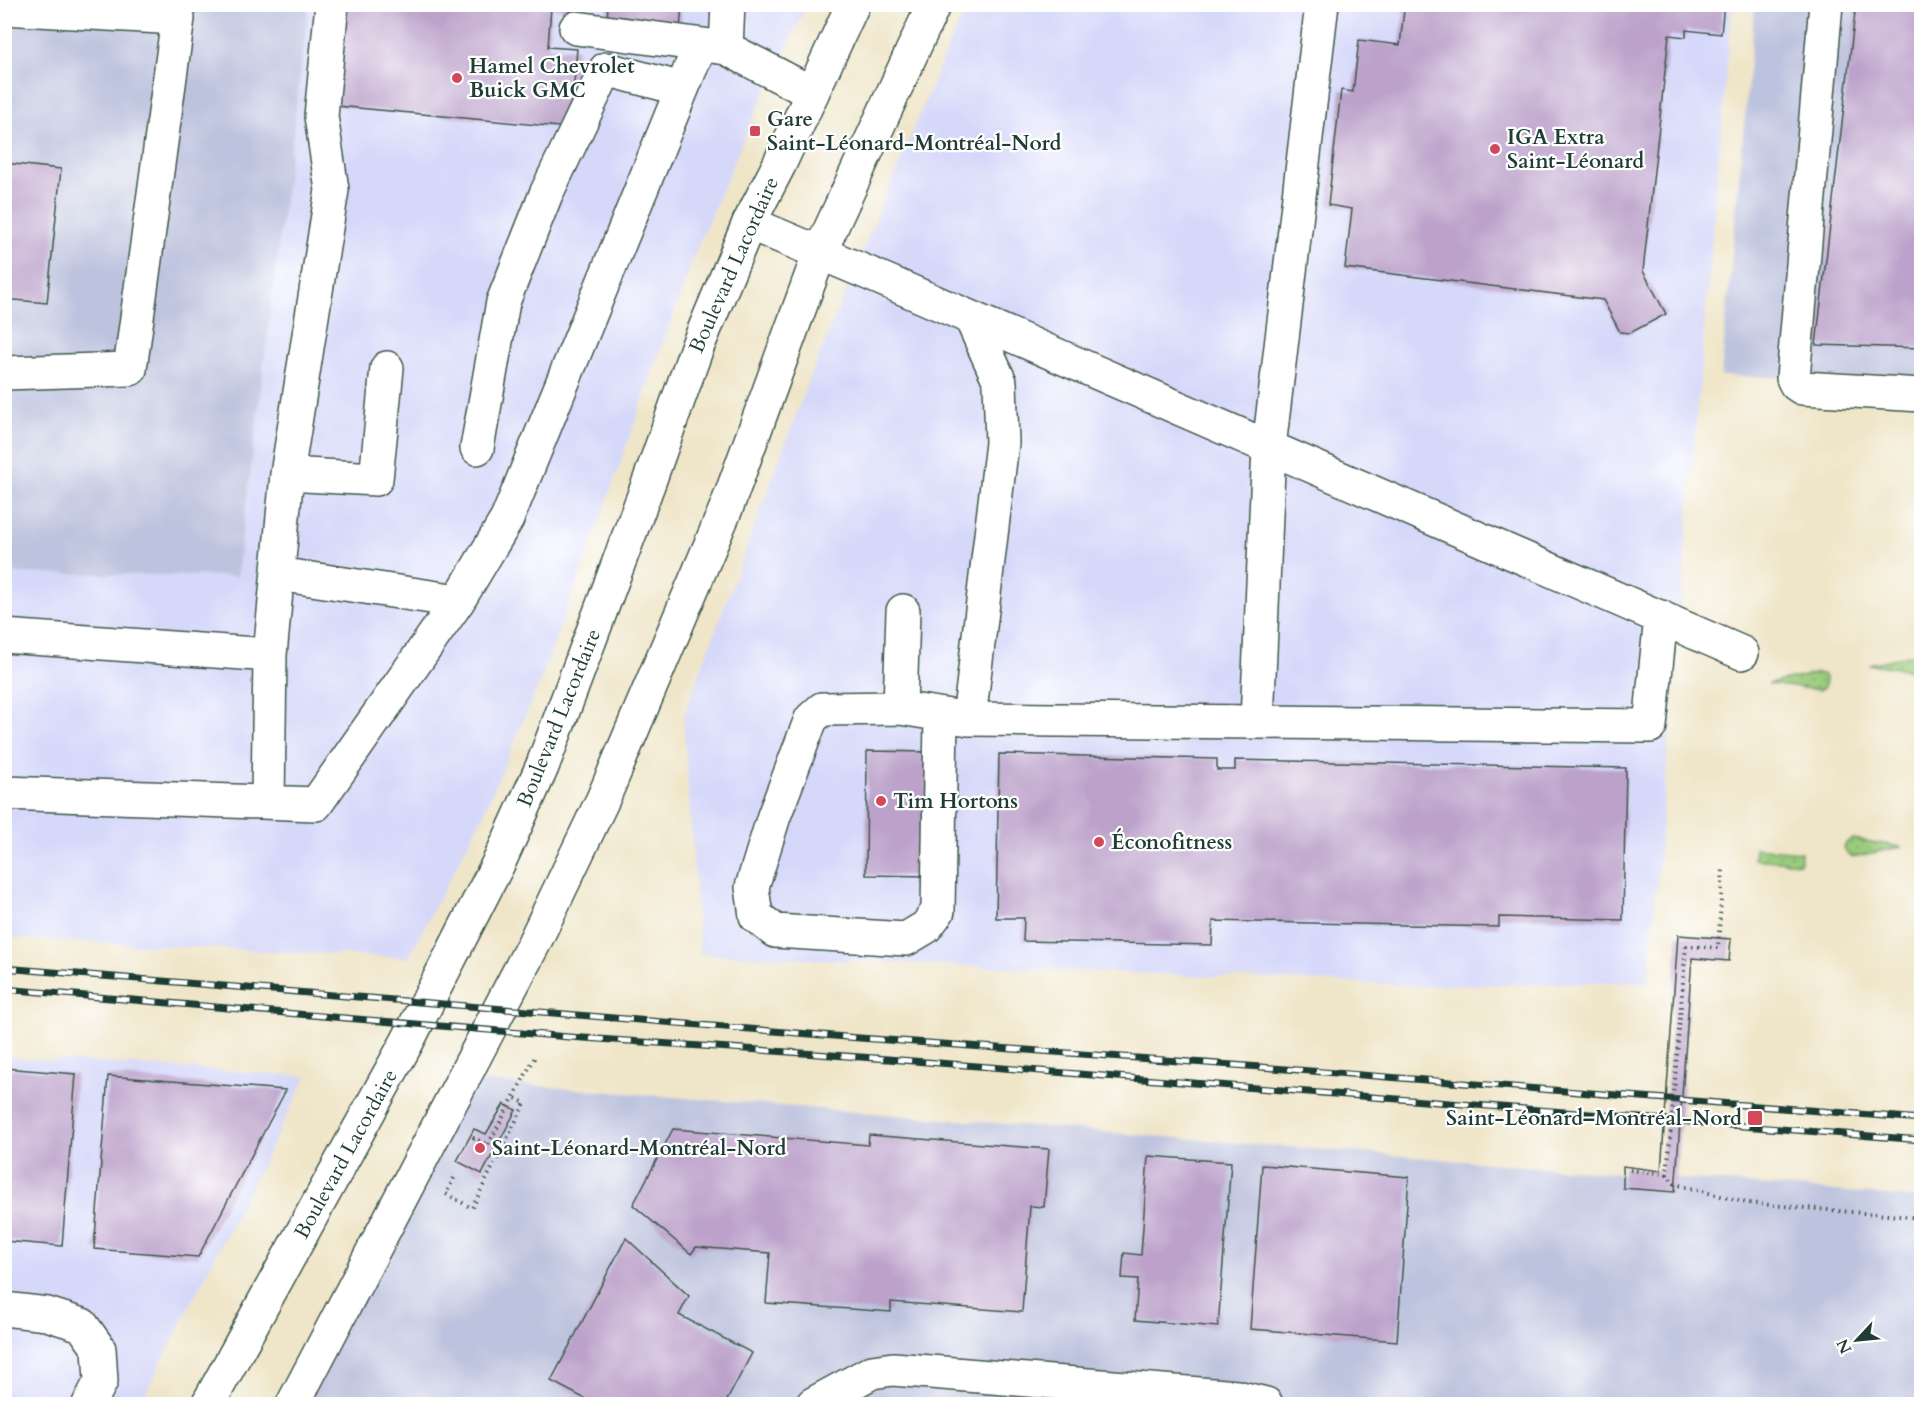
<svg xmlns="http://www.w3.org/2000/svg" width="1926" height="1409" font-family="Cardo,serif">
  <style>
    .built { fill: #d5d8f9 }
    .industrial { fill: #bdc3de }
    .green { fill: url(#green-dots); stroke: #5c8458; stroke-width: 1.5 }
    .building { fill: #bca2cb }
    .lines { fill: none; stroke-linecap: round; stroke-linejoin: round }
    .minor-casing { stroke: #3e564a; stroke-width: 36 }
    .major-casing { stroke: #3e564a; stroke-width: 36 }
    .path { stroke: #3e564a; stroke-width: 4; stroke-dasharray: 1.5 4.5; stroke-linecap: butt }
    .minor { stroke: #fff; stroke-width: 33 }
    .major { stroke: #fff; stroke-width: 33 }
    .rail-casing { stroke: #1f3d34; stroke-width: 7 }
    .rail { stroke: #fff; stroke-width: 4.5; stroke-dasharray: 14; stroke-linecap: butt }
    .path-bridge { stroke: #3e564a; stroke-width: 4; stroke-dasharray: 1.5 4.5; stroke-linecap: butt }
    .poi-dot { fill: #d1495b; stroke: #fff; stroke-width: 2 }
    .labels { text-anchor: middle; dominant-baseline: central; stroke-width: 4.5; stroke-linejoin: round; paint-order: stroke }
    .poi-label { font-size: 21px; font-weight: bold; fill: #1f3d34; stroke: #fff; text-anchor: start }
    .street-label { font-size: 21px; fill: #1f3d34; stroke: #fff }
  </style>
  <defs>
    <pattern id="green-dots" width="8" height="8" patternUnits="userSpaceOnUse" patternTransform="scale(1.5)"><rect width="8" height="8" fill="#9acc7c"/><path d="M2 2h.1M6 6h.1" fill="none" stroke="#7da766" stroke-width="1.8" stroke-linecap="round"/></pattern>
  </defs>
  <rect width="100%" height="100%" fill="#fff"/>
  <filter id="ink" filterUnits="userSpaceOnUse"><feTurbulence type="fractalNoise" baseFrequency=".0167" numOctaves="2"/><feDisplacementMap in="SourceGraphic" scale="12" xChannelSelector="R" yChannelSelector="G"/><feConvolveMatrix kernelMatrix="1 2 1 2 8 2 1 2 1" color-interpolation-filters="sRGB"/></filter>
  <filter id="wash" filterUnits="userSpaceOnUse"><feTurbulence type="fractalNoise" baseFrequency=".008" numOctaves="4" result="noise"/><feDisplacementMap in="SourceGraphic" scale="24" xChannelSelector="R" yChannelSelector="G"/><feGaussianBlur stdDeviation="1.35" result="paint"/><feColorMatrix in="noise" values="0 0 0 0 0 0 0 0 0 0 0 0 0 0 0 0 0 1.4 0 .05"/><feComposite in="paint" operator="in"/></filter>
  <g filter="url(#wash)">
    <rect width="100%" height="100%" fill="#efe5c8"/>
    <path class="built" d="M309 5H807L750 124 695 253 586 559 534 696 481 819 408 958 5 938V573L237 576Z
      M969 5H1732L1648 982 1425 986 700 954 683 717 811 375 949 44Z
      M4 1057 307 1076 140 1404H5Z"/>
    <path class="industrial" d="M5 5H309L237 576 5 573Z
      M1755 5H1921V380L1721 376Z
      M462 1080 1921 1198V1404H293Z"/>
    <path class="green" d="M1919 653 1922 655 1921 669 1919 671 1869 664Z
      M1818 673 1824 675 1826 682 1824 687 1819 690 1768 684Z
      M1852 839 1902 847 1852 857 1847 854 1844 847 1847 842Z
      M1755 848 1801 852 1800 863 1754 859Z"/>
    <g id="blocks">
      <path class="building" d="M346 4H578V11L551 8 548 47 577 49 570 128 337 106Z
        M608 4H682L680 30 607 23Z
        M1396 4H1724L1721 34 1686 30V37L1669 35 1643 271 1666 314 1630 333 1620 332 1603 300 1345 268 1352 209 1328 205 1341 90 1353 92 1359 40 1400 45 1404 10 1395 9Z
        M1856 4H1922V348L1816 345Z
        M4 163 61 169 47 303 4 299Z
        M867 751 931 752 929 876 866 875Z
        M999 754 1217 759V770H1235V760L1626 768 1623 920 1499 917V927L1213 921 1212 945 1023 941 1024 918H996Z
        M1678 935 1731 939 1729 961 1692 958 1675 1192 1623 1188V1166L1661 1171Z
        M4 1068 76 1074 62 1246 4 1241Z
        M108 1076 286 1090 198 1257 94 1249Z
        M504 1104 516 1110 482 1174 457 1161 474 1129 486 1134Z
        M673 1129 868 1145 869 1135 1049 1149 1044 1207 1030 1206 1022 1312 891 1302V1312L766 1303 770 1253 696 1247 691 1254 633 1205Z
        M1148 1156 1231 1162 1218 1327 1135 1320 1138 1279 1122 1278 1124 1253 1141 1255Z
        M1262 1165 1409 1177 1397 1341 1250 1329Z
        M626 1238 689 1296 679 1315 752 1353 725 1404H595L551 1381Z
        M4 1394 13 1399 12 1400 17 1403V1404H4Z"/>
    </g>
  </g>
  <g filter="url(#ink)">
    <use href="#blocks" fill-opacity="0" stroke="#3e564a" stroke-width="1.5"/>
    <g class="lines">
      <defs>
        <path id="minor" d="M332 4 321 116 332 190 287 474 376 479 387 368
          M728 4 726 48 812 93
          M1826 4 1793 378 1796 384 1802 388 1922 395
          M4 8 178 18 130 369 4 373
          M576 28 726 48
          M749 223 875 276 1742 653
          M477 448 503 302 546 194 606 69 682 89
          M278 574 458 601
          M4 636 270 655 287 474
          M900 708 903 611
          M941 715 938 911 926 927 906 939 775 931 756 916 752 887 774 816 811 719 822 709 900 708 969 719 1650 726 1661 617
          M969 719 1002 443 1000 382 971 318
          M1257 721 1269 447 1322 4
          M4 793 316 804 458 601 507 519 700 45
          M268 802 270 655
          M4 1309 47 1314 82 1325 99 1349 101 1381 89 1404
          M813 1404 872 1372 893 1369 1237 1397 1266 1404"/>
        <path id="major" d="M208 1404 407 1042 500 860 542 767 649 482 696 350 749 223 779 165 853 4
          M293 1404 534 943 603 799 727 506 820 252 934 4"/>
      </defs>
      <use href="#minor" class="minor-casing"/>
      <use href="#major" class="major-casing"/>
      <path class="path" d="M1686 946 1718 948 1723 869
        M473 1139 474 1138 488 1145 536 1055
        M1630 1170 1667 1175 1675 1184 1747 1203 1922 1218
        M454 1178 446 1194 472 1208 525 1103 513 1097"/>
      <use href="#minor" class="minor"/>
      <use href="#major" class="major"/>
      <defs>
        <path id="rail" d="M4 968 846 1037 1261 1067 1922 1119
          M4 989 569 1037 875 1058 1922 1140"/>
      </defs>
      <use href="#rail" class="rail-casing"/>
      <use href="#rail" class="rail"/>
      <path class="path-bridge" d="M1667 1175 1686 946"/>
    </g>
  </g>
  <g class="poi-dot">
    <circle cx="457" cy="78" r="6"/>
    <rect x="749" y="125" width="12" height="12" rx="3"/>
    <circle cx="1495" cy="149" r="6"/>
    <circle cx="881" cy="801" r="6"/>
    <circle cx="1099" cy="842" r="6"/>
    <rect x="1747" y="1110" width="16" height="16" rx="3"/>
    <circle cx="480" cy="1148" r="6"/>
  </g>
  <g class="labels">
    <g class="poi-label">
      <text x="469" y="66">Hamel Chevrolet<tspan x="469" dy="24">Buick GMC</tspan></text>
      <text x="767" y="119">Gare<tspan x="767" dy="24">Saint-Léonard-Montréal-Nord</tspan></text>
      <text x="1507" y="137">IGA Extra<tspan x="1507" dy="24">Saint-Léonard</tspan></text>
      <text x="893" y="801">Tim Hortons</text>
      <text x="1111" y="842">Éconofitness</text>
      <text x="1742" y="1118" text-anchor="end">Saint-Léonard–Montréal-Nord</text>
      <text x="492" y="1148">Saint-Léonard-Montréal-Nord</text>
    </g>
    <g class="street-label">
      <text transform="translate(734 265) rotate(-66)">Boulevard Lacordaire</text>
      <text transform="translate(559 718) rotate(-68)">Boulevard Lacordaire</text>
      <text transform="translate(346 1154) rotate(-61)">Boulevard Lacordaire</text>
    </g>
  </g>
  <rect width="1926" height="1409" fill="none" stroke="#fff" stroke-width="24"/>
  <g transform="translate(1857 1340) rotate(244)" stroke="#ffffff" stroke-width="4.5" paint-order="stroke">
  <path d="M0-4.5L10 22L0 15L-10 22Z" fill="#1f3d34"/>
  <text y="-9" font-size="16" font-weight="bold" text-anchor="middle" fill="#1f3d34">N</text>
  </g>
</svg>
